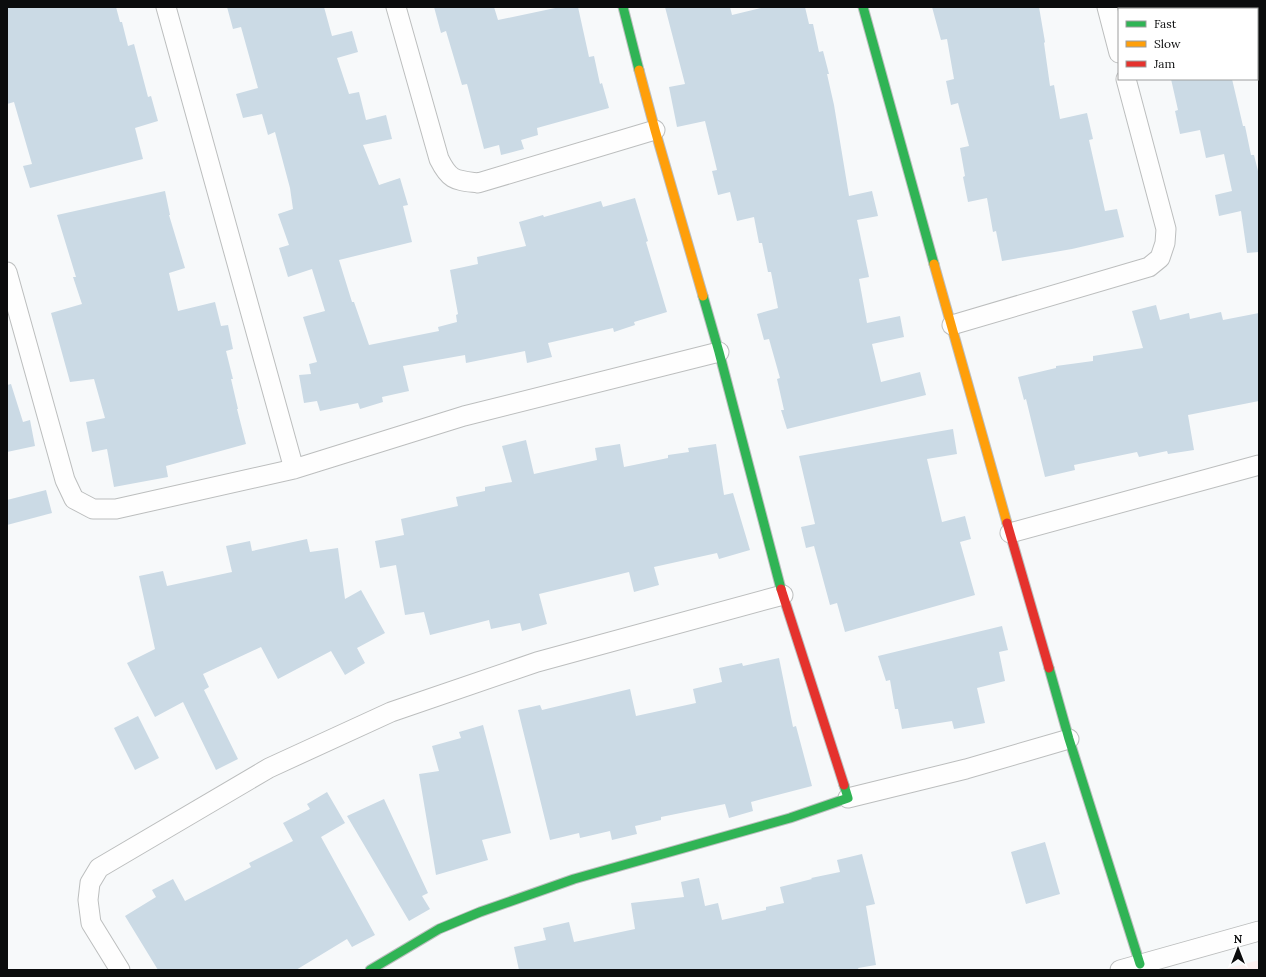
<svg xmlns="http://www.w3.org/2000/svg" width="1266" height="977" font-family="Lora,serif">
  <style>
    .education { fill: #fbf0ef }
    .building { fill: #cbdae5 }
    .lines { fill: none; stroke-linecap: round; stroke-linejoin: round }
    .street-casing { stroke: #bcbebe; stroke-width: 21 }
    .fast-casing { stroke: #bcbebe; stroke-width: 11 }
    .slow-casing { stroke: #bcbebe; stroke-width: 11 }
    .jam-casing { stroke: #bcbebe; stroke-width: 11 }
    .street { stroke: #fefefe; stroke-width: 19 }
    .fast { stroke: #30b455; stroke-width: 9 }
    .slow { stroke: #ff9f0a; stroke-width: 9 }
    .jam { stroke: #e5322d; stroke-width: 9 }
  </style>
  <rect width="100%" height="100%" fill="#f7f9fa"/>
  <path class="education" d="M1259 960V970H1222Z"/>
  <path class="building" d="M7 7H116L120 22H122L128 46 134 44 148 97 151 96 158 121 135 128 143 159 30 188 23 166 32 164 14 102 7 104Z
    M227 7H324L332 36 352 31 358 52 337 58 349 94 359 92 366 120 386 115 392 139 363 145 379 185 400 178 408 205 403 206 412 242 339 260 352 302H354L369 345 439 331 438 327 457 322 456 315 458 314 450 270 478 264 477 257 526 246 519 222 543 215 544 217 601 201 603 207 635 198 648 241 646 242 667 312 634 322 635 325 614 332 613 328 548 343 552 357 527 363 525 351 466 363 465 355 403 366 409 391 382 397 383 402 360 409 358 403 320 411 317 401 304 403 299 375 311 374 309 364 317 362 303 317 325 311 312 269 288 277 279 248 289 245 278 214 293 209 290 188 275 132 268 135 262 114 243 118 236 94 258 88 241 27 233 29Z
    M434 7H494L498 20 560 7H578L589 57 594 56 600 84 602 83 609 108 537 128 538 135 521 140 524 149 501 155 499 145 484 149 467 84 462 85 446 31 441 33Z
    M665 7H730L732 15 765 7H805L809 24H813L819 52 823 51 829 74H827L834 105 849 196 872 191 878 216 857 220 869 277 859 279 867 323 900 316 904 337 872 344 881 382 920 372 926 395 787 429 781 410H784L777 379 780 378 769 339 764 340 757 314 778 308 771 272H768L762 243H759L754 217 737 221 730 192 718 195 712 171 717 170 705 121 677 127 669 87 685 84Z
    M932 7H1039L1045 42 1044 43 1050 86 1054 85 1060 119 1087 113 1093 139 1089 140 1105 211 1117 209 1124 237 1072 249 1002 261 996 231 993 232 987 198 968 202 963 177 965 176 960 148 969 146 958 103 951 105 946 81 954 79 947 39 941 40Z
    M1171 79H1232L1243 126H1245L1251 155H1254L1259 175V252L1247 253 1241 211 1219 216 1215 195 1232 191 1224 154 1206 158 1200 130 1180 134 1175 111 1178 110Z
    M165 191 170 215H169L185 268 169 273 178 311 215 302 221 326 228 325 233 349 226 351 233 379H231L238 409H237L246 444 166 466 168 477 114 487 107 449 92 452 86 422 105 418 94 379 70 382 51 313 82 304 73 277H76L57 215Z
    M1156 305 1160 320 1189 313 1190 319 1221 312 1223 320 1259 313V401L1188 415 1194 450 1168 454 1167 451 1139 457 1137 452 1074 465 1075 470 1045 477 1026 399 1024 400 1018 377 1056 368V366L1093 361V356L1143 348 1132 311Z
    M11 384 23 422 30 420 35 446 7 452V385Z
    M953 429 957 454 927 459 942 522 965 516 971 539 960 542 975 595 845 632 837 603 830 605 814 546 806 548 801 527 815 524 799 456Z
    M526 440 534 474 597 460 595 448 620 444 624 467 668 458V455L689 452 688 448 716 444 724 495 733 493 750 550 719 559 717 553 654 567 659 585 634 592 629 572 539 594 547 624 522 631 520 623 491 629 489 620 430 635 424 612 405 615 396 565 380 568 375 541 404 535 401 519 458 506 456 497 485 491V487L512 482 502 446Z
    M46 490 52 513 7 525V500Z
    M307 539 310 552 338 548 345 599 361 590 385 633 357 648 365 663 345 675 331 651 278 679 261 647 203 674 209 687 204 690 238 759 216 770 183 702 155 717 127 663 155 649 139 576 163 571 167 586 232 572 226 546 250 541 252 551Z
    M1002 626 1008 650 999 652 1005 681 977 688 985 723 954 729 952 721 902 729 898 709H895L890 680 886 681 878 656Z
    M779 658 793 727 796 726 812 786 751 802 753 811 729 818 725 804 661 817V820L635 826 637 834 612 840 610 831 580 838 579 833 550 840 518 710 540 705 542 710 630 689 636 716 696 703 693 689 722 682 719 668 742 663 743 666Z
    M138 716 159 758 135 770 114 728Z
    M483 725 511 833 482 840 488 860 436 875 419 774 439 771 432 746 461 738 459 732Z
    M327 792 345 823 321 837 375 935 352 947 347 939 296 970H158L125 916 156 897 152 890 173 879 185 901 251 867 249 863 293 841 283 823 310 809 307 804Z
    M384 799 428 893 422 896 430 909 409 921 347 816Z
    M1045 842 1060 894 1026 904 1011 852Z
    M862 854 875 904 866 906 876 965 858 968 859 970H519L514 947 546 940 543 928 569 922 574 942 635 929 631 903 684 897 681 882 699 878 705 906 718 903 722 920 766 910V907L784 903 780 887 812 879 811 878 840 872 837 860Z"/>
  <g class="lines">
    <defs>
      <path id="street" d="M166 7 294 469
        M396 7 439 159C450 181 455 180 478 183L655 130
        M1107 7 1119 53
        M7 272 65 480 74 499 93 509H116L294 469 464 416 719 352
        M952 325 1149 267 1160 258 1165 243 1166 229 1126 79
        M1010 533 1259 465
        M848 798 966 769 1069 739
        M120 970 91 923 88 900 90 883 99 868 269 768 391 712 537 662 783 595
        M1120 970 1259 931"/>
      <path id="fast" d="M623 7 639 70
        M863 7 934 264
        M703 296 719 352 781 589
        M1049 668 1069 739 1140 964
        M370 970 439 929 480 912 574 879 790 818 848 798 844 785"/>
      <path id="slow" d="M639 70 655 130 703 296
        M934 264 1007 523"/>
      <path id="jam" d="M1007 523 1049 668
        M781 589 844 785"/>
    </defs>
    <use href="#street" class="street-casing"/>
    <use href="#fast" class="fast-casing"/>
    <use href="#slow" class="slow-casing"/>
    <use href="#jam" class="jam-casing"/>
    <use href="#street" class="street"/>
    <use href="#fast" class="fast"/>
    <use href="#slow" class="slow"/>
    <use href="#jam" class="jam"/>
  </g>
  <rect width="1266" height="977" fill="none" stroke="#0b0c0d" stroke-width="16"/>
  <rect x="1118" y="8" width="140" height="72" fill="#ffffff" stroke="#9d9e9e"/>
  <rect x="1126" y="21" width="20" height="6" fill="#30b455" stroke="#9d9e9e"/>
  <text x="1154" y="28" font-size="12" fill="#0b0c0d">Fast</text>
  <rect x="1126" y="41" width="20" height="6" fill="#ff9f0a" stroke="#9d9e9e"/>
  <text x="1154" y="48" font-size="12" fill="#0b0c0d">Slow</text>
  <rect x="1126" y="61" width="20" height="6" fill="#e5322d" stroke="#9d9e9e"/>
  <text x="1154" y="68" font-size="12" fill="#0b0c0d">Jam</text>
  <g transform="translate(1238 949)" stroke="#ffffff" stroke-width="3" paint-order="stroke">
  <path d="M0-3L7 15L0 10L-7 15Z" fill="#0b0c0d"/>
  <text y="-6" font-size="11" font-weight="bold" text-anchor="middle" fill="#0b0c0d">N</text>
  </g>
</svg>
